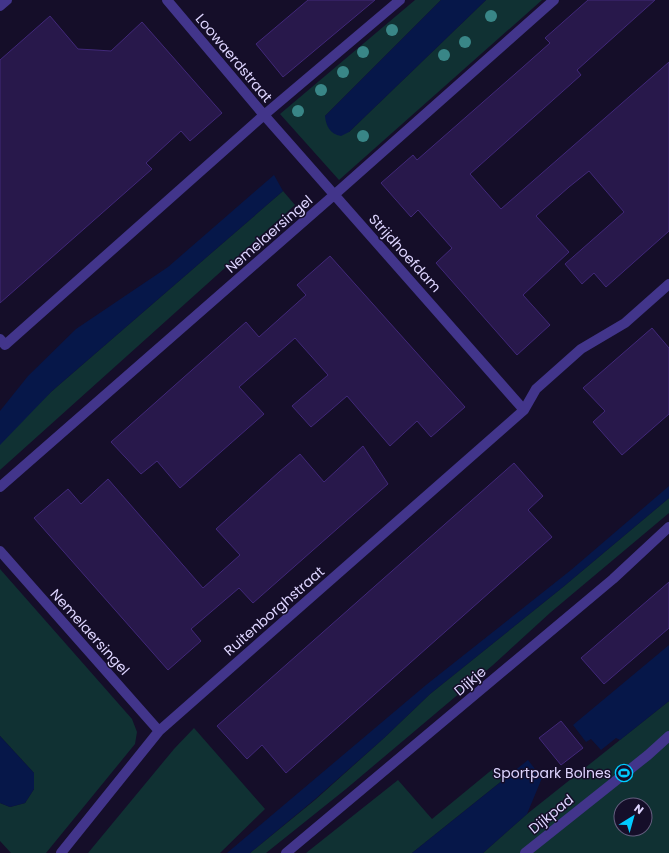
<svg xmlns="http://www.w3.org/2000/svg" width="669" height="853" font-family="Poppins,sans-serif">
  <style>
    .green { fill: #103133; fill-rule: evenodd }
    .water { fill: #061749 }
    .building { fill: #28184b; stroke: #412879 }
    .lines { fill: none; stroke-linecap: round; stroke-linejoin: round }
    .minor { stroke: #42358b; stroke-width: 10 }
    .tree { fill: #398687 }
    .labels { text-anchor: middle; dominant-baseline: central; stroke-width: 3; stroke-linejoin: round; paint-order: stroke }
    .street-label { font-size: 14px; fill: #ded5ff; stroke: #150e29 }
    .poi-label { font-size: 14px; fill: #ded5ff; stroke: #150e29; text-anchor: end }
  </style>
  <rect width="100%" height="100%" fill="#150e29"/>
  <path class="green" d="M415 0H441L325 116 349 132 486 0H542L339 180 280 114Z
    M283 191 295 205 0 470V440L52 391Z
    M669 498V513L551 612 493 665 346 789 266 853H250L315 800 384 738 430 694 563 587Z
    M0 569 132 719 137 732 135 744 46 853H11L0 841V803L10 807 25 803 34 789V773L0 736Z
    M669 701V853H483L527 814ZM621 805H645V829H621Z
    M194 728 265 809 220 853H88L174 749Z
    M494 768 503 780 412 853H306L398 780 432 819Z"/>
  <path class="water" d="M441 0H486L349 132 341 136C330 134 326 126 325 116Z
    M274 175 283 191 52 391 0 445V411L28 376 76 329 168 267Z
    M669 486V498L563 587 430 694 384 738 314 800 250 853H227L426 685 571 570Z
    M669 645V701L620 740 616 738 601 750 591 739 586 742 573 725Z
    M0 736 34 773V789L25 803 10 807 0 803Z
    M528 760 542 778 527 814 483 853H412Z"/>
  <path class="building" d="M308 0H375L283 77 256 44Z
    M588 0H655L577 70 581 75 470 174 501 209 669 62V231L606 287 594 273 582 284 565 264 624 212 589 171 569 187 536 216 569 252 523 295 550 325 517 355 436 263 452 248 418 210 411 217 381 183 413 155 417 160 523 67 550 43 545 38Z
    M50 16 78 49 96 50 111 51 142 22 222 113 190 141 181 131 146 163 152 169 0 303V60Z
    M330 256 465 407 431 437 417 421 390 446 347 396 311 427 292 406 328 375 295 338 239 387 264 414 180 488 157 461 141 474 111 442 246 322 259 337 306 295 297 285Z
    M652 328 669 348V414L622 455 593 422 605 411 583 388Z
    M363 446 388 484 253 603 239 588 191 629 201 641 168 670 34 518 68 489 81 504 108 479 203 588 240 555 216 529 279 472 300 454 324 482Z
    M514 463 543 496 528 510 552 537 286 773 262 745 247 759 217 726Z
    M669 582V628L604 684 581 658Z
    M561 721 583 748 561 765 539 738Z"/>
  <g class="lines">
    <path class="minor" d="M167 0 264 115 524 410
      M0 6 7 0
      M0 339 5 345 264 115 400 0
      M0 487 334 195 554 0
      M0 551 159 731
      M61 853 159 731 524 410 536 389 581 349 625 323 669 284
      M286 853 613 579 669 527
      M525 853 648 755 669 736"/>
  </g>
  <g class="tree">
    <circle cx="491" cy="16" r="6"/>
    <circle cx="392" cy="30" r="6"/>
    <circle cx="465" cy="42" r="6"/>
    <circle cx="363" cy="52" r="6"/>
    <circle cx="444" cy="55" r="6"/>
    <circle cx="343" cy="72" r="6"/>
    <circle cx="321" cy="90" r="6"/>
    <circle cx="298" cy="111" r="6"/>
    <circle cx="363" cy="136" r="6"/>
  </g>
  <defs>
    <symbol id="stadium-ring" viewBox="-11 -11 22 22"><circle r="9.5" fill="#150e29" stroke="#01cbff" stroke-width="1.5"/><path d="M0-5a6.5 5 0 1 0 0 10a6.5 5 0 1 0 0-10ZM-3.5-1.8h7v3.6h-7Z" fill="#01cbff"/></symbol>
  </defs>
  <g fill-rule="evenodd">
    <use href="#stadium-ring" x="614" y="763" width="20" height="20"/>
  </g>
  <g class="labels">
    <g class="street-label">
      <text transform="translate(234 58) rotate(50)">Loowaerdstraat</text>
      <text transform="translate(269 234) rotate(-41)">Nemelaersingel</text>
      <text transform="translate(405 253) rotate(48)">Strijdhoefdam</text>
      <text transform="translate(274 611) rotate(-41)">Ruitenborghstraat</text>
      <text transform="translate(90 632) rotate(48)">Nemelaersingel</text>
      <text transform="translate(470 681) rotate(-40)">Dijkje</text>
      <text transform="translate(551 814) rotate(-39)">Dijkpad</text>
    </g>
    <g class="poi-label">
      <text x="611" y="773">Sportpark Bolnes</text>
    </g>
  </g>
  <g transform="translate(633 817) rotate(37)"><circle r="19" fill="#150e29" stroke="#655e7f"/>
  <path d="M0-3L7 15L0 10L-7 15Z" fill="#01cbff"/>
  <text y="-6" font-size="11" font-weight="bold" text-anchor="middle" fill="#ded5ff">N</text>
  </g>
</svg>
